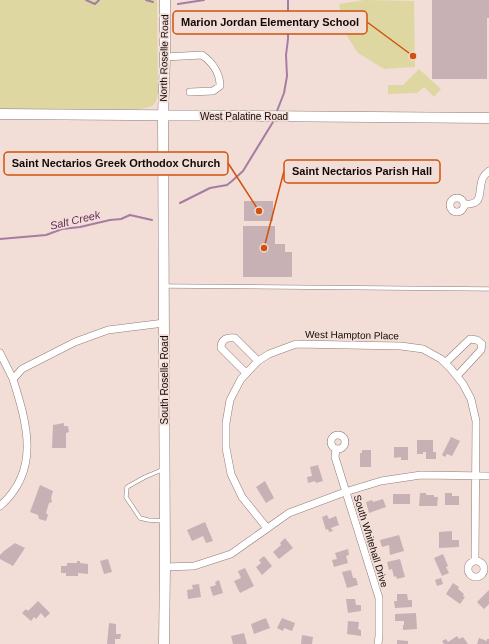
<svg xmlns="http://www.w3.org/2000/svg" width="489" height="644" font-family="Helvetica,sans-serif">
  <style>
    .green { fill: #ded7a1 }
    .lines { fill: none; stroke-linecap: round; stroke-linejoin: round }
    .stream { stroke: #a67da2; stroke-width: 2 }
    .building { fill: #c7b1b5 }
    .lane-casing { stroke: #8f7c76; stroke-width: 4.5 }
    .street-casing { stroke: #8f7c76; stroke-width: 8 }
    .secondary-casing { stroke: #8f7c76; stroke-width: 11 }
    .lane { stroke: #fff; stroke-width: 3.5 }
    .street { stroke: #fff; stroke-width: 7 }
    .secondary { stroke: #fff; stroke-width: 10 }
    .labels { text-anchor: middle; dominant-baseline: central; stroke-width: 3.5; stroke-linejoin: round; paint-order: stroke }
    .street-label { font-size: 10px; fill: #110a08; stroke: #f3ddd7 }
    .water-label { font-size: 11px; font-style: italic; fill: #612d5d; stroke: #f3ddd7 }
    .leader { fill: none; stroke: #d2510c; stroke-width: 1.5 }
    .callout-dot { fill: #d2510c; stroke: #f3ddd7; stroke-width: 1.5 }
    .callout { fill: #f3ddd7; stroke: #d2510c; stroke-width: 1.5 }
    .callout-label { font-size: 11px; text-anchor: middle; font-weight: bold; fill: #110a08 }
  </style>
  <rect width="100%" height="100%" fill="#f3ddd7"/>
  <path class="green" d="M0 0H157L158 93C156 107 152 107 139 109L0 110Z
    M364 0 414 1 415 67 384 69 358 53 345 33 339 4Z
    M419 69 441 89 434 97 424 87 417 93 388 94V85H403Z"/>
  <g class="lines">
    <path class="stream" d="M86 0 95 4 99 0
      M146 0 153 2
      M178 4 204 0
      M277 111 284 93 287 76 286 55 288 39V0
      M180 203 210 188 227 185 232 181 243 171 273 122
      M0 239 46 235 62 229 80 227 110 220 121 219 130 215 152 220"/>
  </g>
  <path class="building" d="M432 0H489V18H487V79H432Z
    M244 201H273V221H244Z
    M243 226H275V244H285V252H292V277H243Z
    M64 423V426H68L69 432 66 433V448H52L53 425Z
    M451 437 460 441 452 456 447 454 445 457 442 455Z
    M417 440H433V452H436V459H426V452H423V454H417Z
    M394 447H408V460H401V457L394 458Z
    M362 450H371V467H360V453H362Z
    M318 465 323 481 316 483 315 481 308 483 307 477 312 476 310 467Z
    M265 481 274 498 266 503 256 487Z
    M40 485 53 491 51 498 52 502 49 503 46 513 48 515 46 521 39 519 38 515 30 512Z
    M420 493H426V495H434V497H438L437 506H419Z
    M445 493H452V496H459V505H445Z
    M393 494H410V504H393Z
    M383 499 386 507 369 513 366 502 372 500 373 502Z
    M327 515 329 519 336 516 339 525 331 528 333 531 329 532 328 529 326 530 322 517Z
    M205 522 213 541 206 543 203 536 192 541 187 530Z
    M452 531V540H459V547L439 548V532Z
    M399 535 404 551 390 555 389 545 382 547 380 540Z
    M285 538 293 548 279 559 273 552 281 545 280 543Z
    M15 543 25 548 13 566 0 559V555L4 551Z
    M348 549 349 555 346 556 348 563 334 567 332 560 337 559 335 553Z
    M443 554 448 566 446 567 449 573 442 576 434 558Z
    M264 556 272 566 262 575 256 567 261 563 259 560Z
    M108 559 112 572 104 574 100 561Z
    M400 559 405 577 397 579 396 576 394 577 392 569 389 570 387 562Z
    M77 561H80V563L88 564V574L78 573V576H66V573H61V566H67V563H77Z
    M245 568 254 586 240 593 234 581 241 578 238 571Z
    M351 570 353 578H356L358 585 347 588 342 572Z
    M441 578 443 584 437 586 435 580Z
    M219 580 223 593 213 596 210 587 216 585 215 582Z
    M453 583 459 587 458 589 464 594 463 596 465 597 460 604 446 594Z
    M199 584 201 597 188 599 187 590 193 589 192 585Z
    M489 590V604L484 609 477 602Z
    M397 594H407L408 600H412V607L395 608 394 601H397Z
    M346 599H355L356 605H361V611L348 613Z
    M38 601 50 613 45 618 41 613 36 619 34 617 31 621 22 613 26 609 28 611Z
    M416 613 417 629 403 630V625H404V621H395V614Z
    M266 618 270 628 254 634 251 624Z
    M282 618 295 623 292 631 284 628 283 631 277 628Z
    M348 621 359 622 358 629 361 630V636L347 634Z
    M109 623 116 624V634H121L120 639H115V644H107Z
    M244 633 247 644H233L231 636Z
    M302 635 313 637 312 644H301Z
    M457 636 459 639 463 637 468 644H444L442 641 446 639 448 642Z
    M479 638 487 641V639H489V644H477Z
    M397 640 408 641V644H397Z"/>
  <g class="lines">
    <defs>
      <path id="lane" d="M165 286 489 289
        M164 521 148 520 140 518 126 497 127 487 145 477 164 469"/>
      <path id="street" d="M165 57 202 55C212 62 220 73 220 86L213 91 190 92
        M450 205a7 7 0 1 1 14 0a7 7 0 1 1-14 0Z
        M464 204C487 206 476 187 484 176 485 174 487 173 489 171
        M0 353 13 379
        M445 363 470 339 477 340 482 344 481 350 457 376
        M246 373 221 348C221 339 227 337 235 338L258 361
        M331 442a7 7 0 1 1 14 0a7 7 0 1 1-14 0Z
        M336 449 335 457 379 598V636L378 644
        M0 506C41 470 27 424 13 379L22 369 75 342 108 330 164 323
        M267 528 242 497 231 474 226 448V423L230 400 241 379 258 361 269 354 296 344 401 346 423 349 441 359 451 369 463 384 471 399 476 421 475 561
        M468 569a8 8 0 1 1 16 0a8 8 0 1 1-16 0Z
        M165 567 194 566 231 554 289 513 345 492 381 481 421 475 489 476"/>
      <path id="secondary" d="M0 114 489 118
        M164 644 165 567 163 116 165 57V0"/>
    </defs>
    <use href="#lane" class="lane-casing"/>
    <use href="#street" class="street-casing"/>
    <use href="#secondary" class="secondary-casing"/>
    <use href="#lane" class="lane"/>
    <use href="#street" class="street"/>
    <use href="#secondary" class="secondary"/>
  </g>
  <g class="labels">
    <g class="street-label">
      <text transform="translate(164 58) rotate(-89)">North Roselle Road</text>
      <text x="244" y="116">West Palatine Road</text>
      <text transform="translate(352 335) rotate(1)">West Hampton Place</text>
      <text transform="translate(164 380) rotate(-90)">South Roselle Road</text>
      <text transform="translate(371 541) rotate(73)">South Whitehall Drive</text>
    </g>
    <g class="water-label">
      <text transform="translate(75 220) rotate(-13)">Salt Creek</text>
    </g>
  </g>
  <path class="leader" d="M413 56L367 22M259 211L228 163M264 248L284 171"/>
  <g class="callout-dot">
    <circle cx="413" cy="56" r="4"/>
    <circle cx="259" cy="211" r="4"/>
    <circle cx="264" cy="248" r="4"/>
  </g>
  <g class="callout">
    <rect x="173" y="11" width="194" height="23" rx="4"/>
    <rect x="4" y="152" width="224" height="23" rx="4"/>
    <rect x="284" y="160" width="156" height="23" rx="4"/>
  </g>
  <g class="callout-label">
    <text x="270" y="26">Marion Jordan Elementary School</text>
    <text x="116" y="167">Saint Nectarios Greek Orthodox Church</text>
    <text x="362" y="175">Saint Nectarios Parish Hall</text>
  </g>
</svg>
